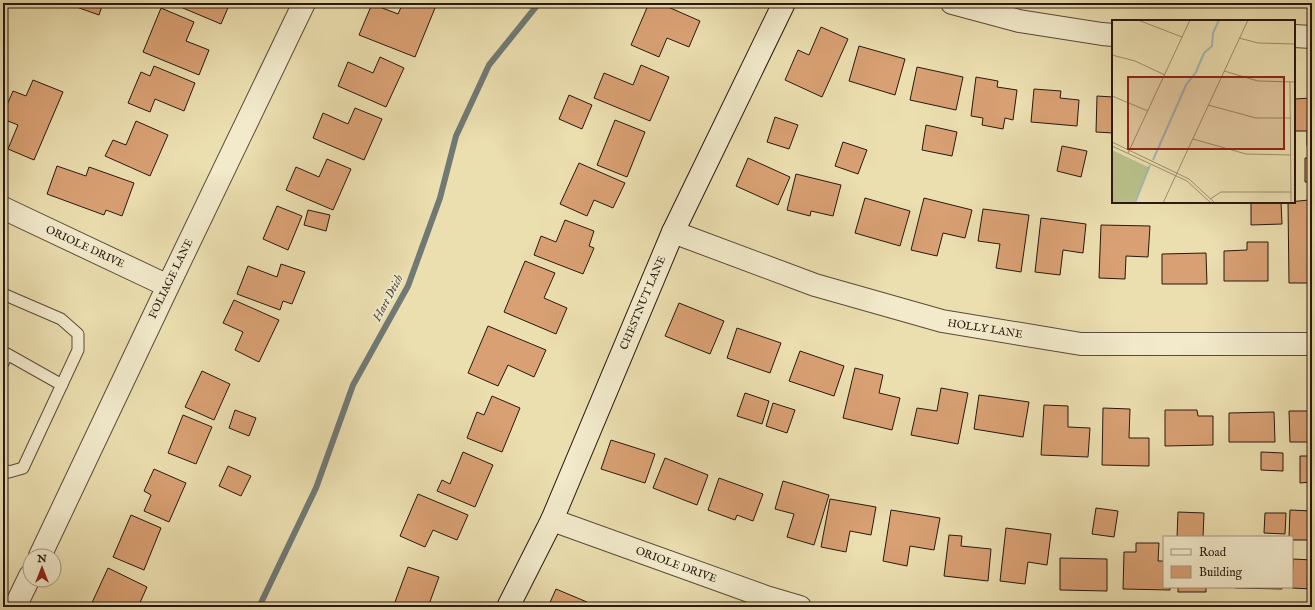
<svg xmlns="http://www.w3.org/2000/svg" width="1315" height="610" font-family="'IM FELL English',serif">
  <style>
    .lines { fill: none; stroke-linecap: round; stroke-linejoin: round }
    .stream { stroke: #707974; stroke-width: 6 }
    .building { fill: #d8a073; stroke: #291810 }
    .lane-casing { stroke: #5a4a38; stroke-width: 13 }
    .street-casing { stroke: #5a4a38; stroke-width: 24 }
    .secondary-casing { stroke: #291810; stroke-width: 24 }
    .lane { stroke: #f2eacb; stroke-width: 11 }
    .street { stroke: #f2eacb; stroke-width: 22 }
    .secondary { stroke: #f2eacb; stroke-width: 22 }
    .labels { text-anchor: middle; dominant-baseline: central; stroke-width: 3.5; stroke-linejoin: round; paint-order: stroke }
    .street-label { font-size: 11px; fill: #291810; stroke: #f2eacb }
    .water-label { font-size: 12px; font-style: italic; fill: #52504a; stroke: #f2eacb }
    .inset-river { fill: none; stroke: #9fb9b7; stroke-width: 2 }
    .inset-road { fill: none; stroke: #9d8f6f; stroke-width: 1 }
    .view { fill: #8f2418; fill-opacity: 0.15; stroke: #8f2418; stroke-width: 2 }
    .inset-edge { fill: none; stroke: #291810; stroke-width: 2 }
  </style>
  <rect width="100%" height="100%" fill="#ebdeaf"/>
  <filter id="stains"><feTurbulence type="fractalNoise" baseFrequency=".005" numOctaves="4"/><feColorMatrix values="0 0 0 0 .2 0 0 0 0 .09 0 0 0 0 .02 0 0 0 .5 -.17"/></filter>
  <radialGradient id="worn" r=".72"><stop offset=".6" stop-color="#630" stop-opacity="0"/><stop offset="1" stop-color="#630" stop-opacity=".3"/></radialGradient>
  <g class="lines">
    <path class="stream" d="M259 607 316 488 353 385 408 286 440 198 456 136 489 65 539 3"/>
  </g>
  <path class="building" d="M65 3H103L99 15Z
    M171 3H230L221 24Z
    M403 3H423L435 8 415 57 359 35 372 4 398 14Z
    M649 3H659L700 21 689 47 667 38 659 57 631 45Z
    M161 8 194 22 186 41 209 50 199 75 143 52Z
    M821 27 848 39 822 97 785 80 798 50 809 55Z
    M859 46 905 59 895 95 849 81Z
    M380 57 404 68 386 107 338 86 348 62 373 73Z
    M641 65 669 77 650 121 594 98 604 73 633 85Z
    M154 66 195 83 184 111 155 99 150 112 128 103 141 72 150 76Z
    M917 67 963 77 956 110 910 100Z
    M976 77 998 81 997 87 1017 90 1013 120 1005 118 1003 129 982 125 983 118 971 116Z
    M33 80 63 92 34 160 8 149 18 125 3 119V114L13 91 26 96Z
    M1034 89 1061 91 1060 98 1079 100 1077 126 1031 122Z
    M569 95 592 105 582 129 559 119Z
    M1097 96 1113 97V133L1096 132Z
    M1312 98V146H1307V131H1294V99Z
    M355 108 382 119 364 160 313 138 323 113 348 124Z
    M775 117 798 125 789 149 767 142Z
    M615 120 645 132 627 177 597 165Z
    M136 121 168 135 150 176 105 156 113 140 126 145Z
    M926 125 957 132 952 156 922 150Z
    M843 142 867 150 858 174 835 166Z
    M1062 146 1087 151 1081 177 1057 171Z
    M748 158 790 177 778 205 736 186Z
    M1305 158H1312V182H1305Z
    M327 159 351 169 333 210 286 190 296 167 319 177Z
    M579 163 625 183 613 208 594 200 587 216 560 204Z
    M57 166 86 176 89 167 134 183 122 216 106 210 104 215 47 194Z
    M796 174 841 185 833 216 811 211 810 216 787 210Z
    M865 198 910 211 900 246 855 233Z
    M924 198 972 210 965 238 943 233 937 256 911 250Z
    M1309 200V212H1312V283H1289L1288 202Z
    M1251 202H1281L1282 224 1251 225Z
    M277 206 302 216 288 250 263 239Z
    M983 209 1029 215 1021 272 996 268 1000 244 978 241Z
    M308 210 330 215 326 231 304 225Z
    M1041 218 1086 224 1083 253 1063 250 1060 275 1035 272Z
    M565 220 594 231 589 246 594 248 583 274 534 255 541 236 556 242Z
    M1101 225 1150 226 1148 257 1126 256 1125 279 1099 278Z
    M1247 242H1268V281H1224V251L1247 250Z
    M1206 253 1207 284H1162V254Z
    M525 261 555 273 544 298 567 308 556 334 504 312Z
    M281 264 305 272 292 304 283 301 280 310 237 294 248 266 277 277Z
    M234 300 279 320 259 362 235 350 243 332 223 323Z
    M679 303 724 321 710 354 665 336Z
    M488 326 546 350 534 377 508 365 498 386 468 373Z
    M737 328 781 343 770 373 727 358Z
    M800 351 844 366 834 396 789 381Z
    M855 368 883 375 879 393 900 398 892 430 843 418Z
    M202 371 230 384 214 420 185 407Z
    M941 388 968 393 958 444 911 435 917 408 937 411Z
    M745 393 769 401 762 424 737 416Z
    M979 395 1029 402 1023 437 974 429Z
    M492 396 520 408 502 452 467 438 477 412 484 415Z
    M773 403 795 410 787 433 766 426Z
    M1044 405 1068 406V427L1090 428 1088 457 1041 455Z
    M1103 408 1130 409 1129 438H1149V466L1102 465Z
    M235 410 256 418 249 436 229 428Z
    M1165 410H1197L1198 416H1213V445L1165 446Z
    M1289 411H1312V442H1290Z
    M1274 412 1275 442H1229V413Z
    M183 415 212 427 196 464 168 453Z
    M611 440 655 454 645 483 601 469Z
    M463 452 493 465 475 507 437 491 442 480 450 484Z
    M1261 452 1283 453V471L1261 470Z
    M1300 456H1312V482L1300 483Z
    M665 458 708 475 697 505 653 488Z
    M228 466 251 476 241 496 219 486Z
    M154 469 186 483 169 522 144 511 151 495 144 491Z
    M719 478 763 494 753 521 737 515 735 520 708 510Z
    M783 481 829 495 814 545 787 537 794 514 775 509Z
    M418 494 468 515 457 540 433 530 425 547 400 536Z
    M830 499 876 507 871 535 850 531 846 552 821 547Z
    M1096 508 1118 511 1114 537 1092 534Z
    M891 510 940 518 934 550 910 546 907 566 883 561Z
    M1290 510 1312 511V540H1292V537H1289Z
    M1178 512 1204 513 1203 537H1177Z
    M1265 513H1286L1285 534 1264 533Z
    M131 515 161 528 144 570 113 557Z
    M1006 528 1051 534 1047 565 1028 562 1025 584 1000 581Z
    M949 535 962 536 961 546 991 549 988 581 944 576Z
    M1136 543H1159L1158 561H1164V587H1170V590L1123 589 1124 552H1136Z
    M1060 558 1107 559V591L1060 590Z
    M1293 559 1312 560V589L1292 588Z
    M408 567 439 577 428 607H409L395 602Z
    M108 568 147 587 138 607H90Z
    M1178 587H1206V592H1178Z
    M1235 587H1282V589L1235 588Z
    M556 589 587 602 585 607H548Z"/>
  <g class="lines">
    <defs>
      <path id="lane" d="M3 294 61 319 78 334V350L23 468 9 472 3 469
        M3 363 7 354 62 385"/>
      <path id="street" d="M952 3 1019 21 1102 34 1113 35
        M1294 36 1312 37
        M3 208 168 286
        M673 232 815 285 942 321 1081 344H1312
        M552 520 766 597 800 607
        M40 556 168 286 304 3
        M15 607 30 576"/>
      <path id="secondary" d="M508 607 552 520 673 232 784 3"/>
    </defs>
    <use href="#lane" class="lane-casing"/>
    <use href="#street" class="street-casing"/>
    <use href="#secondary" class="secondary-casing"/>
    <use href="#lane" class="lane"/>
    <use href="#street" class="street"/>
    <use href="#secondary" class="secondary"/>
  </g>
  <g class="labels">
    <g class="street-label">
      <text transform="translate(85 247) rotate(25)">ORIOLE DRIVE</text>
      <text transform="translate(171 279) rotate(-64)">FOLIAGE LANE</text>
      <text transform="translate(643 303) rotate(-67)">CHESTNUT LANE</text>
      <text transform="translate(985 329) rotate(9)">HOLLY LANE</text>
      <text transform="translate(676 565) rotate(20)">ORIOLE DRIVE</text>
    </g>
    <g class="water-label">
      <text transform="translate(388 298) rotate(-62)">Hart Dtich</text>
    </g>
  </g>
  <g transform="translate(1112 20)">
    <rect width="183" height="183" fill="#ebdeaf"/>
    <path d="M0 130 38 148 22 183H0Z" fill="#b9c18a"/>
    <path class="inset-river" d="M41 140 74 65 84 52 92 33 100 26 101 13 107 0M23 183 38 145"/>
    <path class="inset-road" d="M26 0 70 17M127 18 146 23 183 24M0 35 23 41 53 55M112 51 146 61 183 62M178 62 179 183M0 76 36 91M96 85 144 98H179M81 119 134 134 179 135M0 122 77 159 103 183M0 126 75 161 99 183M16 133 78 0M98 179 109 172H179M51 183 136 0"/>
    <path class="view" d="M16 57H172V129H16Z"/>
    <rect width="183" height="183" class="inset-edge"/>
  </g>
  <rect width="1315" height="610" fill="none" stroke="#ebdeaf" stroke-width="16"/>
  <rect x="4" y="4" width="1307" height="602" fill="none" stroke="#291810" stroke-width="2"/>
  <rect x="8" y="8" width="1299" height="594" fill="none" stroke="#291810"/>
  <rect x="1163" y="536" width="130" height="52" fill="#f2eacb" stroke="#a29680"/>
  <rect x="1171" y="549" width="20" height="6" fill="#f2eacb" stroke="#a29680"/>
  <text x="1199" y="556" font-size="12" fill="#291810">Road</text>
  <rect x="1171" y="566" width="20" height="12" fill="#d8a073" stroke="#a29680"/>
  <text x="1199" y="576" font-size="12" fill="#291810">Building</text>
  <g transform="translate(42 568)"><circle r="19" fill="#f2eacb" stroke="#a29680"/>
  <path d="M0-3L7 15L0 10L-7 15Z" fill="#8f2418"/>
  <text y="-6" font-size="11" font-weight="bold" text-anchor="middle" fill="#291810">N</text>
  </g>
  <rect width="100%" height="100%" filter="url(#stains)"/>
  <rect width="100%" height="100%" fill="url(#worn)"/>
</svg>
